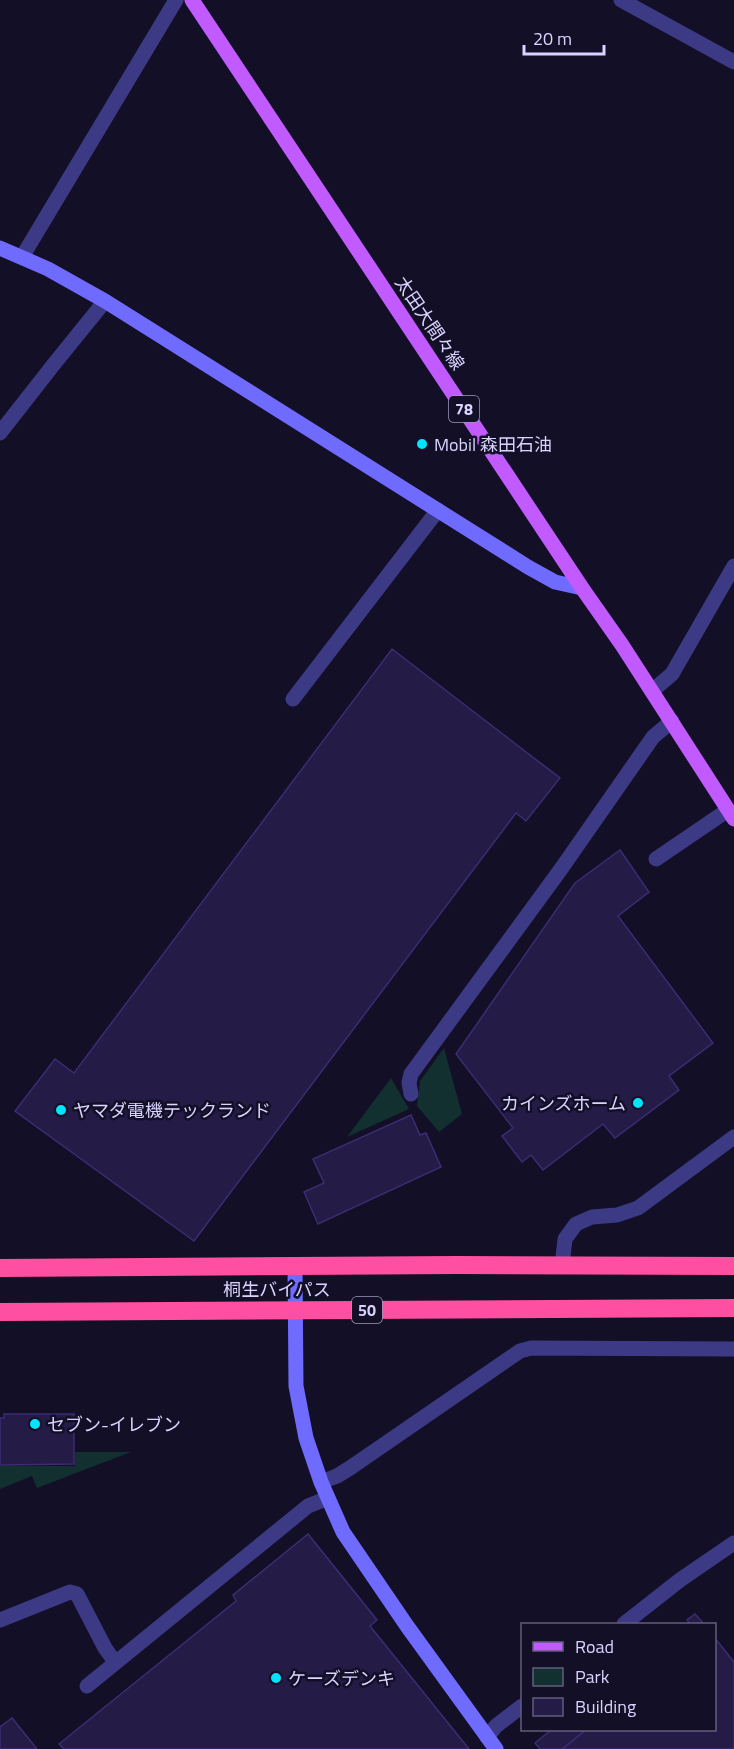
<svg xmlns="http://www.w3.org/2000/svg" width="734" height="1749" font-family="'Titillium Web','Noto Sans JP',sans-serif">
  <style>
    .green { fill: #12302f }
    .building { fill: #241b47; stroke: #3b2d73; stroke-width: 1.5 }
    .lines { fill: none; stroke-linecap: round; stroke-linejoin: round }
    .lane { stroke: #3d3a85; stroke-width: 15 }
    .street { stroke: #3d3a85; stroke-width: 15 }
    .secondary { stroke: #6f6bff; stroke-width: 15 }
    .primary { stroke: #c25bff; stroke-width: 15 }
    .highway { stroke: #ff4fa3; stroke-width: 18 }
    .poi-dot { fill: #00e5ff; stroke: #130f26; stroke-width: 2 }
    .labels { text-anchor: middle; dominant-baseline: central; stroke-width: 5; stroke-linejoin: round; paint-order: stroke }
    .shield { fill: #130f26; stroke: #9e99be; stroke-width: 1.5 }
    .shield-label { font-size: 16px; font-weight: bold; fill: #d9d4ff }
    .street-label { font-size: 18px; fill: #d9d4ff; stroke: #130f26 }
    .poi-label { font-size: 18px; fill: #d9d4ff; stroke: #130f26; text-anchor: start }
  </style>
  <rect width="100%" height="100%" fill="#130f26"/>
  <path class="green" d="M444 1048 462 1114 439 1132 417 1106 420 1081Z
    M391 1078 409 1109 347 1137Z
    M75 1452H131L37 1488 32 1476 0 1489V1466H75Z"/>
  <path class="building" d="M392 649 560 778 526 821 516 813 194 1241 15 1111 55 1059 74 1073Z
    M620 850 649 892 618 916 713 1043 669 1076 679 1090 615 1138 603 1124 543 1170 531 1155 522 1162 502 1136 513 1128 456 1054 575 883Z
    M411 1115 420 1135 426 1133 441 1167 318 1224 304 1192 324 1183 313 1159Z
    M4 1414H74V1464L0 1465V1418H4Z
    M308 1534 377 1620 370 1626 469 1749H64L59 1744 236 1601 233 1595Z
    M695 1614 704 1624H690L687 1620Z
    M714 1637 734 1662V1749H562L586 1730H714Z
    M12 1718 37 1749H0V1727Z
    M551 1730H586L562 1749H540L535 1743Z"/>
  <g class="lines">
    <path class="lane" d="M293 699 438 510
      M656 859 728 810
      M411 1094 409 1083 411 1074 561 869 653 737 672 721
      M562 1266 565 1239 576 1224 592 1217 617 1215 638 1208 734 1137
      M321 1482 337 1476 350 1468 520 1351 531 1348 734 1349
      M0 1620 70 1592 77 1594 105 1648 115 1662
      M624 1624 680 1580 734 1543
      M87 1686 308 1506 328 1498
      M487 1737 496 1726 522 1706"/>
    <path class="street" d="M621 0 734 62
      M22 257 176 0
      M0 433 54 364 105 301
      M652 691 672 674 734 566"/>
    <path class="secondary" d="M0 248 48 269 105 301 528 567 555 582 582 588
      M295 1266 296 1386 306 1438 321 1482 343 1532 407 1626 496 1749"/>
    <path class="primary" d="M192 0 582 588 622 645 734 819"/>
    <path class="highway" d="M0 1268 457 1265 734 1266
      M0 1312 734 1308"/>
  </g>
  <g class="poi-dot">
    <circle cx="422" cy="444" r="6"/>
    <circle cx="638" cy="1103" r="6"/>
    <circle cx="61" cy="1110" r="6"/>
    <circle cx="35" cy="1424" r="6"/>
    <circle cx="276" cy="1678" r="6"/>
  </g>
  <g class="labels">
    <g class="shield">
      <rect x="449" y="396" width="30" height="26" rx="4.5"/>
      <rect x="352" y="1297" width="30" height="26" rx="4.5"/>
    </g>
    <g class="shield-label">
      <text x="464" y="409">78</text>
      <text x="367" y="1310">50</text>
    </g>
    <g class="street-label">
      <text transform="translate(430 323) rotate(56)">太田大間々線</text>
      <text x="277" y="1289">桐生バイパス</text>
    </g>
    <g class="poi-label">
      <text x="434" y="444">Mobil 森田石油</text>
      <text x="626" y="1103" text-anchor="end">カインズホーム</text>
      <text x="73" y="1110">ヤマダ電機テックランド</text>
      <text x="47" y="1424">セブン-イレブン</text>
      <text x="288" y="1678">ケーズデンキ</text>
    </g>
  </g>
  <rect x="521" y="1623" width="195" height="108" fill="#130f26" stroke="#625e7d" stroke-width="1.5"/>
  <rect x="533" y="1642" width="30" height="9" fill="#c25bff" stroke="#625e7d" stroke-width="1.5"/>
  <text x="575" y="1653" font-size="18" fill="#d9d4ff">Road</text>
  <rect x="533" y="1668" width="30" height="18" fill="#12302f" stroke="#625e7d" stroke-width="1.5"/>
  <text x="575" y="1683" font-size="18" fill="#d9d4ff">Park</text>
  <rect x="533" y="1698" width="30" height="18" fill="#241b47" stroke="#625e7d" stroke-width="1.5"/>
  <text x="575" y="1713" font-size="18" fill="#d9d4ff">Building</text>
  <path d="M524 45v9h80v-9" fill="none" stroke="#d9d4ff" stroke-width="3"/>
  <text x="533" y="45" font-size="18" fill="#d9d4ff" stroke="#130f26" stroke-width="4.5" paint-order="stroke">20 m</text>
</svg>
